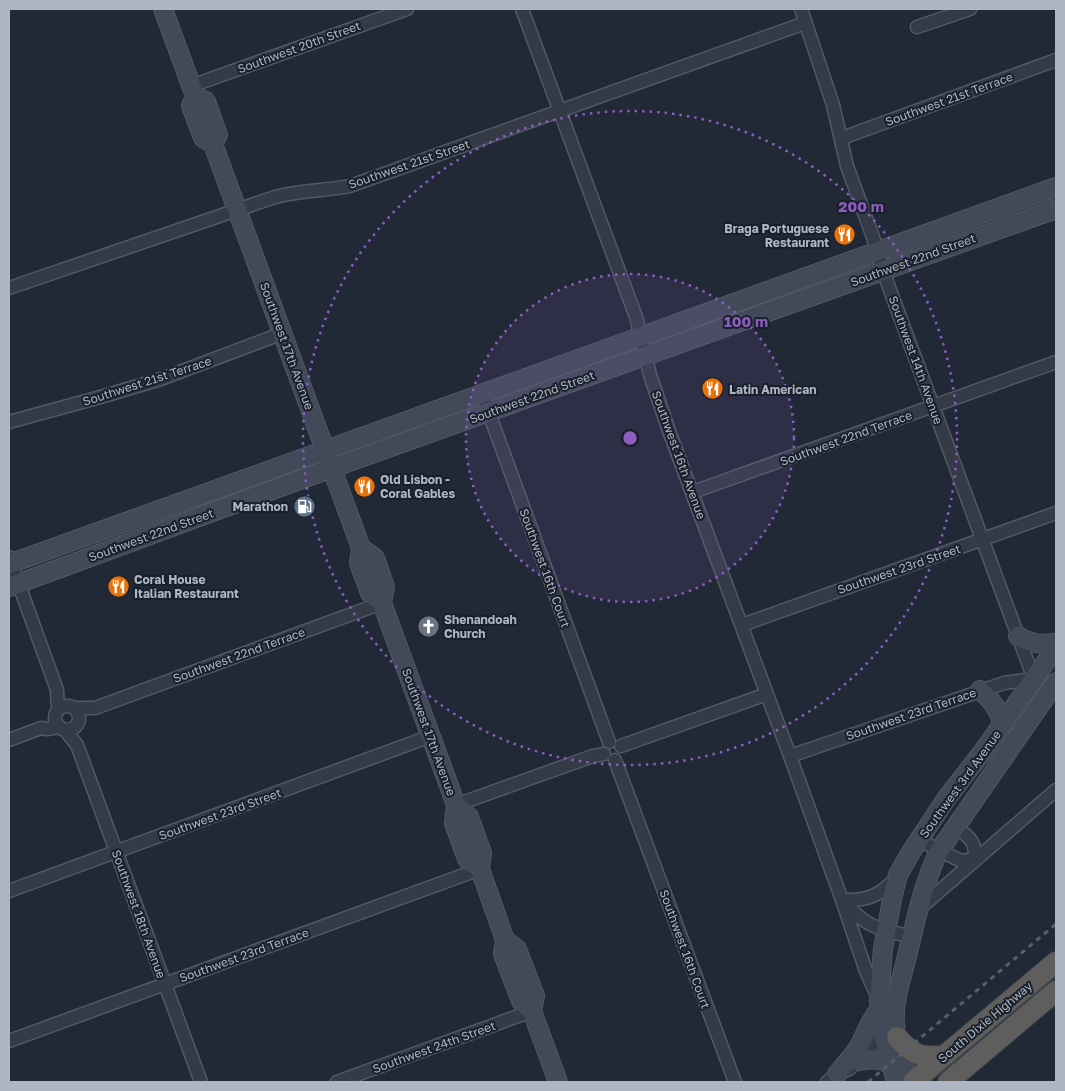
<svg xmlns="http://www.w3.org/2000/svg" width="1065" height="1091" font-family="'Golos Text',sans-serif">
  <style>
    .green { fill: #233638 }
    .lines { fill: none; stroke-linecap: round; stroke-linejoin: round }
    .minor-casing { stroke: #515965; stroke-width: 15 }
    .secondary-casing { stroke: #515965; stroke-width: 20 }
    .trunk-casing { stroke: #3e4651; stroke-width: 22 }
    .minor { stroke: #343b47; stroke-width: 12 }
    .secondary { stroke: #424a5a; stroke-width: 18 }
    .trunk { stroke: #605e5c; stroke-width: 20 }
    .rail { stroke: #565f6e; stroke-width: 3; stroke-dasharray: 5 5; stroke-linecap: butt }
    .ring { fill: none; stroke: #8d5cc1; stroke-width: 2.5; stroke-dasharray: 2.5 5 }
    .labels { text-anchor: middle; dominant-baseline: central; stroke-width: 4; stroke-linejoin: round; paint-order: stroke }
    .street-label { font-size: 12px; fill: #aeb6c4; stroke: #19202b }
    .poi-label { font-size: 12px; font-weight: bold; fill: #aeb6c4; stroke: #19202b; text-anchor: start }
    .centre { fill: #8d5cc1; stroke: #19202b; stroke-width: 2.5 }
    .ring-label { font-size: 15px; text-anchor: middle; font-weight: bold; fill: #8d5cc1; stroke: #19202b; stroke-width: 4; stroke-linejoin: round; paint-order: stroke }
  </style>
  <rect width="100%" height="100%" fill="#212936"/>
  <path class="green" d="M1056 973V980L944 1074 937 1078 930 1080Z"/>
  <g class="lines">
    <defs>
      <path id="minor" d="M522 9 636 317 650 375 669 431 790 756 842 900 866 971 878 998
        M917 27 970 9
        M191 86 407 9
        M842 138 1056 60
        M9 288 275 197C300 190 325 191 350 186L805 23
        M482 394 609 742
        M9 422 104 396 161 379 283 333
        M693 492 1056 362
        M9 557 57 690 58 710
        M742 625 1056 513
        M55 718a12 12 0 1 1 24 0a12 12 0 1 1-24 0Z
        M75 708H95L382 603
        M65 730 77 745 201 1082
        M9 740 41 728 47 729 60 727
        M621 746 767 694
        M790 756 1004 683 1034 679 883 271 878 251 847 166 833 105 801 9
        M615 760 735 1082
        M456 805 593 756 604 754
        M956 827C969 837 976 841 975 859
        M919 840 961 861 975 859
        M9 891 431 736
        M842 900C867 901 880 896 897 877
        M844 902C867 928 879 929 912 937
        M920 908 1056 790
        M9 1041 480 869
        M337 1082 532 1011
        M827 1082 837 1074 849 1069 859 1061 863 1055 887 1031"/>
      <path id="secondary" d="M163 9 195 96 206 101 218 135 213 144
        M195 96 191 106 203 138 213 144 361 548 359 563 370 593 382 603 456 805 454 823 467 859 480 869
        M361 548 375 558 385 587 382 603
        M9 564C357 436 707 313 1056 187
        M9 587 332 468 1056 209
        M1018 636C1031 644 1041 645 1056 643
        M980 690C992 700 998 709 1003 724
        M456 805 469 817 482 853 480 869 505 940 503 954 521 1001 532 1011 558 1082
        M505 940 517 949 535 996 532 1011
        M859 1061C871 1059 881 1058 891 1065
        M837 1074C844 1065 852 1057 858 1048 866 1035 869 1020 880 1009
        M896 1082 883 1034 879 1001 883 949 892 899 898 875 911 852 946 799 984 750 1056 647
        M911 1082C902 1064 896 1044 895 1024 893 1001 902 978 907 956 916 920 923 884 939 851L1056 682"/>
      <path id="trunk" d="M897 1037C913 1055 921 1059 946 1055
        M913 1082 1056 962
        M948 1082 1056 991"/>
    </defs>
    <use href="#minor" class="minor-casing"/>
    <use href="#secondary" class="secondary-casing"/>
    <use href="#trunk" class="trunk-casing"/>
    <use href="#minor" class="minor"/>
    <use href="#secondary" class="secondary"/>
    <use href="#trunk" class="trunk"/>
    <path class="rail" d="M868 1082 1056 924"/>
  </g>
  <circle cx="630" cy="438" r="164" fill="#8d5cc1" fill-opacity=".12"/>
  <g class="ring">
    <circle cx="630" cy="438" r="164"/>
    <circle cx="630" cy="438" r="327"/>
  </g>
  <defs>
    <symbol id="restaurant-disc" viewBox="-11 -11 22 22"><circle r="9.5" fill="#e8710a" stroke="#19202b"/><path d="M-5-6h1v4h1v-4h1v4h1v-4h1v5L-1.5 .5V6h-2V.5L-5-1ZM5-6V6H3V1.5H1.5Q1.5-4 5-6Z" fill="#fff"/></symbol>
    <symbol id="fuel-disc" viewBox="-11 -11 22 22"><circle r="9.5" fill="#5c6f8a" stroke="#19202b"/><path d="M-5.5-6h7V0h2V4h1.3V-2.5L3-4.5l.8-.8L6-3V5H2.5V1h-1V6h-7ZM-4.2-4.7v3.2H.2V-4.7Z" fill="#fff"/></symbol>
    <symbol id="church-disc" viewBox="-11 -11 22 22"><circle r="9.5" fill="#6b7280" stroke="#19202b"/><path d="M-1.2-6h2.4v3.5h3.3v2.4h-3.3V6h-2.4V-.1h-3.3v-2.4h3.3Z" fill="#fff"/></symbol>
  </defs>
  <g fill-rule="evenodd">
    <use href="#restaurant-disc" x="832" y="222" width="25" height="25"/>
    <use href="#restaurant-disc" x="700" y="376" width="25" height="25"/>
    <use href="#restaurant-disc" x="352" y="474" width="25" height="25"/>
    <use href="#fuel-disc" x="292" y="494" width="25" height="25"/>
    <use href="#restaurant-disc" x="106" y="574" width="25" height="25"/>
    <use href="#church-disc" x="416" y="614" width="25" height="25"/>
  </g>
  <g class="labels">
    <g class="street-label">
      <text transform="translate(299 47) rotate(-20)">Southwest 20th Street</text>
      <text transform="translate(949 99) rotate(-20)">Southwest 21st Terrace</text>
      <text transform="translate(409 164) rotate(-19)">Southwest 21st Street</text>
      <text transform="translate(913 260) rotate(-20)">Southwest 22nd Street</text>
      <text transform="translate(287 346) rotate(70)">Southwest 17th Avenue</text>
      <text transform="translate(916 360) rotate(70)">Southwest 14th Avenue</text>
      <text transform="translate(147 381) rotate(-18)">Southwest 21st Terrace</text>
      <text transform="translate(532 397) rotate(-20)">Southwest 22nd Street</text>
      <text transform="translate(846 438) rotate(-20)">Southwest 22nd Terrace</text>
      <text transform="translate(679 455) rotate(70)">Southwest 16th Avenue</text>
      <text transform="translate(151 535) rotate(-20)">Southwest 22nd Street</text>
      <text transform="translate(545 568) rotate(70)">Southwest 16th Court</text>
      <text transform="translate(899 569) rotate(-19)">Southwest 23rd Street</text>
      <text transform="translate(239 655) rotate(-20)">Southwest 22nd Terrace</text>
      <text transform="translate(911 714) rotate(-19)">Southwest 23rd Terrace</text>
      <text transform="translate(429 732) rotate(70)">Southwest 17th Avenue</text>
      <text transform="translate(960 784) rotate(-54)">Southwest 3rd Avenue</text>
      <text transform="translate(220 814) rotate(-20)">Southwest 23rd Street</text>
      <text transform="translate(139 914) rotate(70)">Southwest 18th Avenue</text>
      <text transform="translate(685 949) rotate(70)">Southwest 16th Court</text>
      <text transform="translate(244 955) rotate(-20)">Southwest 23rd Terrace</text>
      <text transform="translate(985 1022) rotate(-40)">South Dixie Highway</text>
      <text transform="translate(434 1047) rotate(-20)">Southwest 24th Street</text>
    </g>
    <g class="poi-label">
      <text x="829" y="228" text-anchor="end">Braga Portuguese<tspan x="829" dy="14">Restaurant</tspan></text>
      <text x="729" y="389">Latin American</text>
      <text x="380" y="479">Old Lisbon -<tspan x="380" dy="14">Coral Gables</tspan></text>
      <text x="288" y="506" text-anchor="end">Marathon</text>
      <text x="134" y="579">Coral House<tspan x="134" dy="14">Italian Restaurant</tspan></text>
      <text x="444" y="619">Shenandoah<tspan x="444" dy="14">Church</tspan></text>
    </g>
  </g>
  <circle cx="630" cy="438" r="8" class="centre"/>
  <g class="ring-label">
    <text x="861" y="212">200 m</text>
    <text x="746" y="327">100 m</text>
  </g>
  <rect width="1065" height="1091" fill="none" stroke="#aeb6c4" stroke-width="20"/>
</svg>
